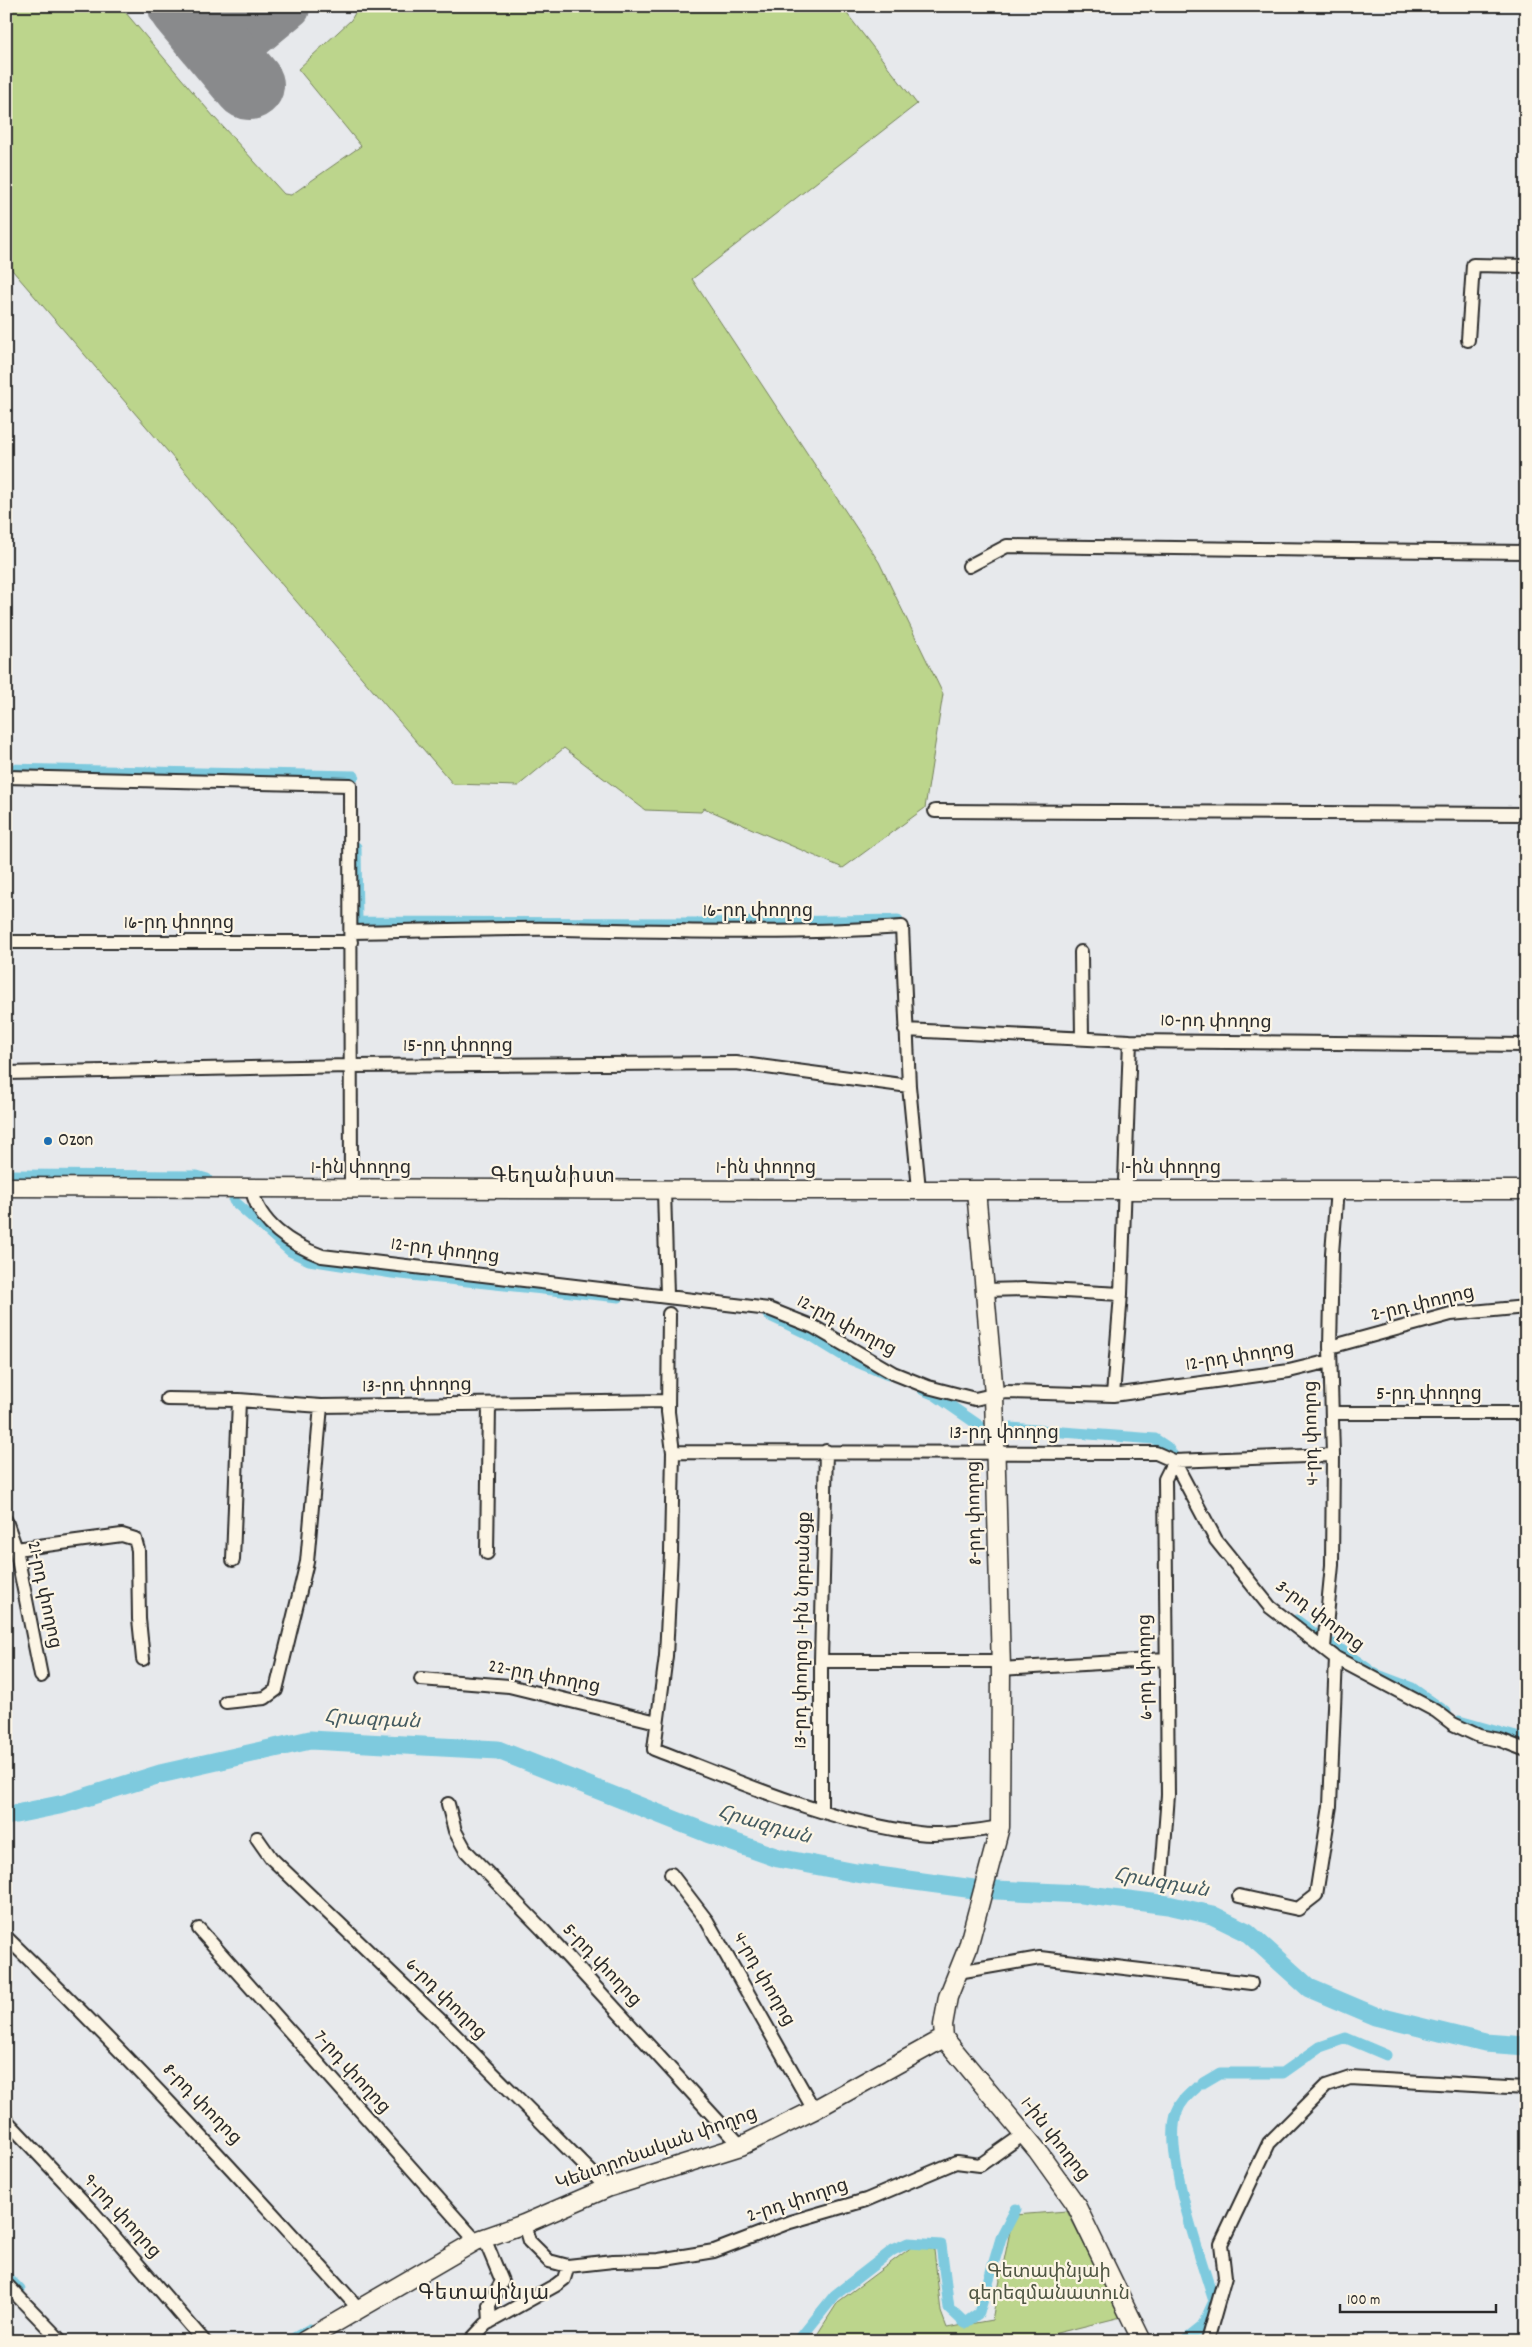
<svg xmlns="http://www.w3.org/2000/svg" width="1532" height="2347" font-family="Dekko,'Noto Sans Armenian',sans-serif">
  <style>
    .green { fill: #bcd58c; stroke: #74805c }
    .lines { fill: none; stroke-linecap: round; stroke-linejoin: round }
    .canal { stroke: #7ecade; stroke-width: 11 }
    .river { stroke: #7ecade; stroke-width: 19 }
    .taxiway { stroke: #898a8c; stroke-width: 29 }
    .runway { stroke: #898a8c; stroke-width: 70 }
    .street-casing { stroke: #2b2b2b; stroke-width: 16 }
    .secondary-casing { stroke: #2b2b2b; stroke-width: 21 }
    .street { stroke: #fcf5e5; stroke-width: 12 }
    .secondary { stroke: #fcf5e5; stroke-width: 18 }
    .poi-dot { fill: #1f6fb2; stroke: #fcf5e5; stroke-width: 2 }
    .labels { text-anchor: middle; dominant-baseline: central; stroke-width: 4.5; stroke-linejoin: round; paint-order: stroke }
    .street-label { font-size: 19px; fill: #2b2b2b; stroke: #fcf5e5 }
    .poi-label { font-size: 19px; fill: #2b2b2b; stroke: #fcf5e5; text-anchor: start }
    .park-label { font-size: 19px; fill: #4f5643; stroke: #fcf5e5 }
    .water-label { font-size: 20px; font-style: italic; fill: #445b61; stroke: #fcf5e5 }
    .quarter-label { font-size: 21px; letter-spacing: 1px; fill: #2b2b2b; stroke: #fcf5e5 }
  </style>
  <rect width="100%" height="100%" fill="#e7e9ec"/>
  <filter id="ink" filterUnits="userSpaceOnUse"><feTurbulence type="fractalNoise" baseFrequency=".02" numOctaves="2"/><feDisplacementMap in="SourceGraphic" scale="10" xChannelSelector="R" yChannelSelector="G"/><feConvolveMatrix kernelMatrix="1 2 1 2 8 2 1 2 1" color-interpolation-filters="sRGB"/></filter>
  <g filter="url(#ink)">
    <path class="green" d="M6 6H120L214 117 284 194 291 195 361 146 298 69 351 20 359 6H841L917 104 692 279 879 562 943 694 925 808 843 868 704 808 701 812 645 810 564 748 518 786 453 784 6 263Z
      M1067 2211 1121 2317 1025 2341H813L838 2302 913 2246 934 2250 941 2312 947 2328 992 2320 1012 2221 1015 2215Z"/>
    <g class="lines">
      <path class="canal" d="M6 769 354 776
        M356 847 357 922 699 923 898 920
        M6 1175 197 1176 207 1179
        M234 1201 290 1251 309 1260 392 1273 619 1297
        M768 1315 806 1333 847 1358 888 1375
        M923 1390 935 1395 980 1426
        M1010 1428 1155 1439 1167 1447 1174 1457
        M1296 1620 1319 1637
        M1333 1644 1375 1674 1412 1688 1446 1712
        M1459 1721 1516 1737 1526 1743
        M1203 2083 1220 2073H1283L1320 2047 1346 2038 1386 2055
        M6 2276 20 2290
        M1187 2339 1202 2327 1214 2301C1201 2260 1162 2150 1177 2112 1181 2101 1188 2095 1196 2088
        M289 2341 310 2329
        M798 2341 835 2295 893 2250 908 2243 941 2245 949 2308 965 2323 979 2313 1001 2238 1016 2209"/>
      <path class="river" d="M6 1816 64 1804 160 1774 310 1740 498 1750 707 1833 778 1858 856 1873 974 1889 1081 1894 1168 1905 1212 1915 1247 1932 1309 1988 1375 2016 1485 2043 1526 2046"/>
      <path class="taxiway" d="M197 6C229 21 260 21 292 6
        M231 64 295 11"/>
      <path class="runway" d="M183 6 249 85"/>
      <defs>
        <path id="street" d="M1468 340 1473 265 1526 266
          M969 566 1007 546 1526 552
          M6 777 350 785 351 1190
          M935 811 1526 814
          M352 932C422 931 493 928 564 929 677 931 789 935 902 927L909 1086 919 1189
          M6 942H351
          M1081 952 1082 1038
          M905 1030 1130 1041 1526 1045
          M6 1073 350 1066 736 1063 909 1086
          M252 1189C258 1224 292 1245 322 1256L769 1309 814 1327 893 1373 928 1387 975 1399 1006 1392 1113 1395 1289 1371 1330 1361
          M664 1190 667 1295
          M985 1290 1026 1289 1121 1294
          M669 1314 668 1412 673 1452 671 1553 666 1656 654 1749C740 1782 826 1821 918 1833 939 1836 979 1831 1000 1827
          M1330 1347 1451 1314 1526 1307
          M1113 1395 1121 1294 1130 1041
          M167 1399 239 1400 321 1406 668 1401
          M1332 1413H1526
          M673 1452 1126 1453H1156L1174 1461 1333 1455
          M1174 1461 1216 1540 1270 1607 1336 1658 1436 1711 1453 1724 1479 1736 1500 1740 1526 1750
          M6 1521 16 1549 41 1676
          M16 1549 122 1535 135 1539 138 1550 139 1619 143 1659
          M487 1553 489 1405
          M233 1560 239 1400
          M1324 1647 1332 1565 1333 1455 1330 1347 1332 1253 1337 1189
          M821 1661H1000
          M1001 1669 1166 1659
          M421 1679 509 1686 657 1722
          M226 1702 265 1698 276 1690 307 1562 321 1406
          M448 1804 455 1831 466 1851 543 1930 741 2146
          M821 1810V1661L826 1451
          M257 1838 271 1858 438 2018 607 2188
          M671 1874 707 1921 814 2110
          M1162 1874 1168 1795 1165 1479 1174 1461
          M1239 1896 1298 1909 1316 1895 1330 1806 1336 1658
          M199 1929 476 2241
          M6 1937C129 2056 245 2182 359 2309
          M958 1972 1040 1958 1251 1983
          M6 2120 92 2211 204 2341
          M524 2224 529 2241 549 2261 568 2266 613 2261 659 2260 714 2251 790 2222 866 2200 956 2162 980 2165 1024 2134
          M484 2238 502 2281 489 2305 490 2322
          M6 2284 61 2341
          M470 2341 486 2324 556 2285 564 2279 568 2266
          M1207 2341 1225 2277 1221 2244 1269 2143 1326 2086 1350 2078 1526 2088"/>
        <path id="secondary" d="M6 1187C513 1192 1019 1189 1526 1190
          M976 1190 994 1394 1001 1669 1000 1827 968 1947 948 1997 943 2025 944 2038 1037 2150 1075 2203 1142 2341
          M304 2341 476 2241 524 2224 607 2188 741 2146 814 2110 944 2038"/>
      </defs>
      <use href="#street" class="street-casing"/>
      <use href="#secondary" class="secondary-casing"/>
      <use href="#street" class="street"/>
      <use href="#secondary" class="secondary"/>
    </g>
  </g>
  <circle class="poi-dot" cx="48" cy="1141" r="5"/>
  <g class="labels">
    <g class="street-label">
      <text x="758" y="912">16-րդ փողոց</text>
      <text x="179" y="924">16-րդ փողոց</text>
      <text transform="translate(1216 1023) rotate(1)">10-րդ փողոց</text>
      <text x="458" y="1047">15-րդ փողոց</text>
      <text x="361" y="1169">1-ին փողոց</text>
      <text x="766" y="1169">1-ին փողոց</text>
      <text x="1171" y="1169">1-ին փողոց</text>
      <text transform="translate(445 1252) rotate(7)">12-րդ փողոց</text>
      <text transform="translate(1423 1305) rotate(-13)">2-րդ փողոց</text>
      <text transform="translate(846 1327) rotate(28)">12-րդ փողոց</text>
      <text transform="translate(1240 1358) rotate(-9)">12-րդ փողոց</text>
      <text transform="translate(417 1387) rotate(-1)">13-րդ փողոց</text>
      <text x="1429" y="1395">5-րդ փողոց</text>
      <text transform="translate(1313 1433) rotate(-91)">4-րդ փողոց</text>
      <text x="1004" y="1434">13-րդ փողոց</text>
      <text transform="translate(976 1513) rotate(-91)">8-րդ փողոց</text>
      <text transform="translate(43 1595) rotate(78)">21-րդ փողոց</text>
      <text transform="translate(1319 1617) rotate(37)">3-րդ փողոց</text>
      <text transform="translate(804 1630) rotate(-89)">13-րդ փողոց 1-ին նրբանցք</text>
      <text transform="translate(1147 1667) rotate(-91)">6-րդ փողոց</text>
      <text transform="translate(544 1678) rotate(11)">22-րդ փողոց</text>
      <text transform="translate(601 1966) rotate(47)">5-րդ փողոց</text>
      <text transform="translate(763 1980) rotate(60)">4-րդ փողոց</text>
      <text transform="translate(445 2000) rotate(45)">6-րդ փողոց</text>
      <text transform="translate(351 2073) rotate(48)">7-րդ փողոց</text>
      <text transform="translate(201 2105) rotate(46)">8-րդ փողոց</text>
      <text transform="translate(1054 2140) rotate(52)">1-ին փողոց</text>
      <text transform="translate(657 2150) rotate(-20)">Կենտրոնական փողոց</text>
      <text transform="translate(798 2202) rotate(-18)">2-րդ փողոց</text>
      <text transform="translate(121 2217) rotate(48)">9-րդ փողոց</text>
    </g>
    <g class="poi-label">
      <text x="58" y="1141">Ozon</text>
    </g>
    <g class="park-label">
      <text x="1049" y="2273">Գետափնյաի<tspan x="1049" dy="22">գերեզմանատուն</tspan></text>
    </g>
    <g class="water-label">
      <text transform="translate(372 1721) rotate(3)">Հրազդան</text>
      <text transform="translate(764 1826) rotate(16)">Հրազդան</text>
      <text transform="translate(1161 1884) rotate(10)">Հրազդան</text>
    </g>
    <g class="quarter-label">
      <text x="553" y="1178">Գեղանիստ</text>
      <text x="484" y="2295">Գետափնյա</text>
    </g>
  </g>
  <rect width="1532" height="2347" fill="none" stroke="#fcf5e5" stroke-width="25"/>
  <rect x="12" y="12" width="1507" height="2322" fill="none" stroke="#2b2b2b" stroke-width="2" filter="url(#ink)"/>
  <path d="M1340 2304v8h156v-8" fill="none" stroke="#2b2b2b" stroke-width="2.5"/>
  <text x="1347" y="2304" font-size="15" fill="#2b2b2b" stroke="#fcf5e5" stroke-width="4" paint-order="stroke">100 m</text>
</svg>
